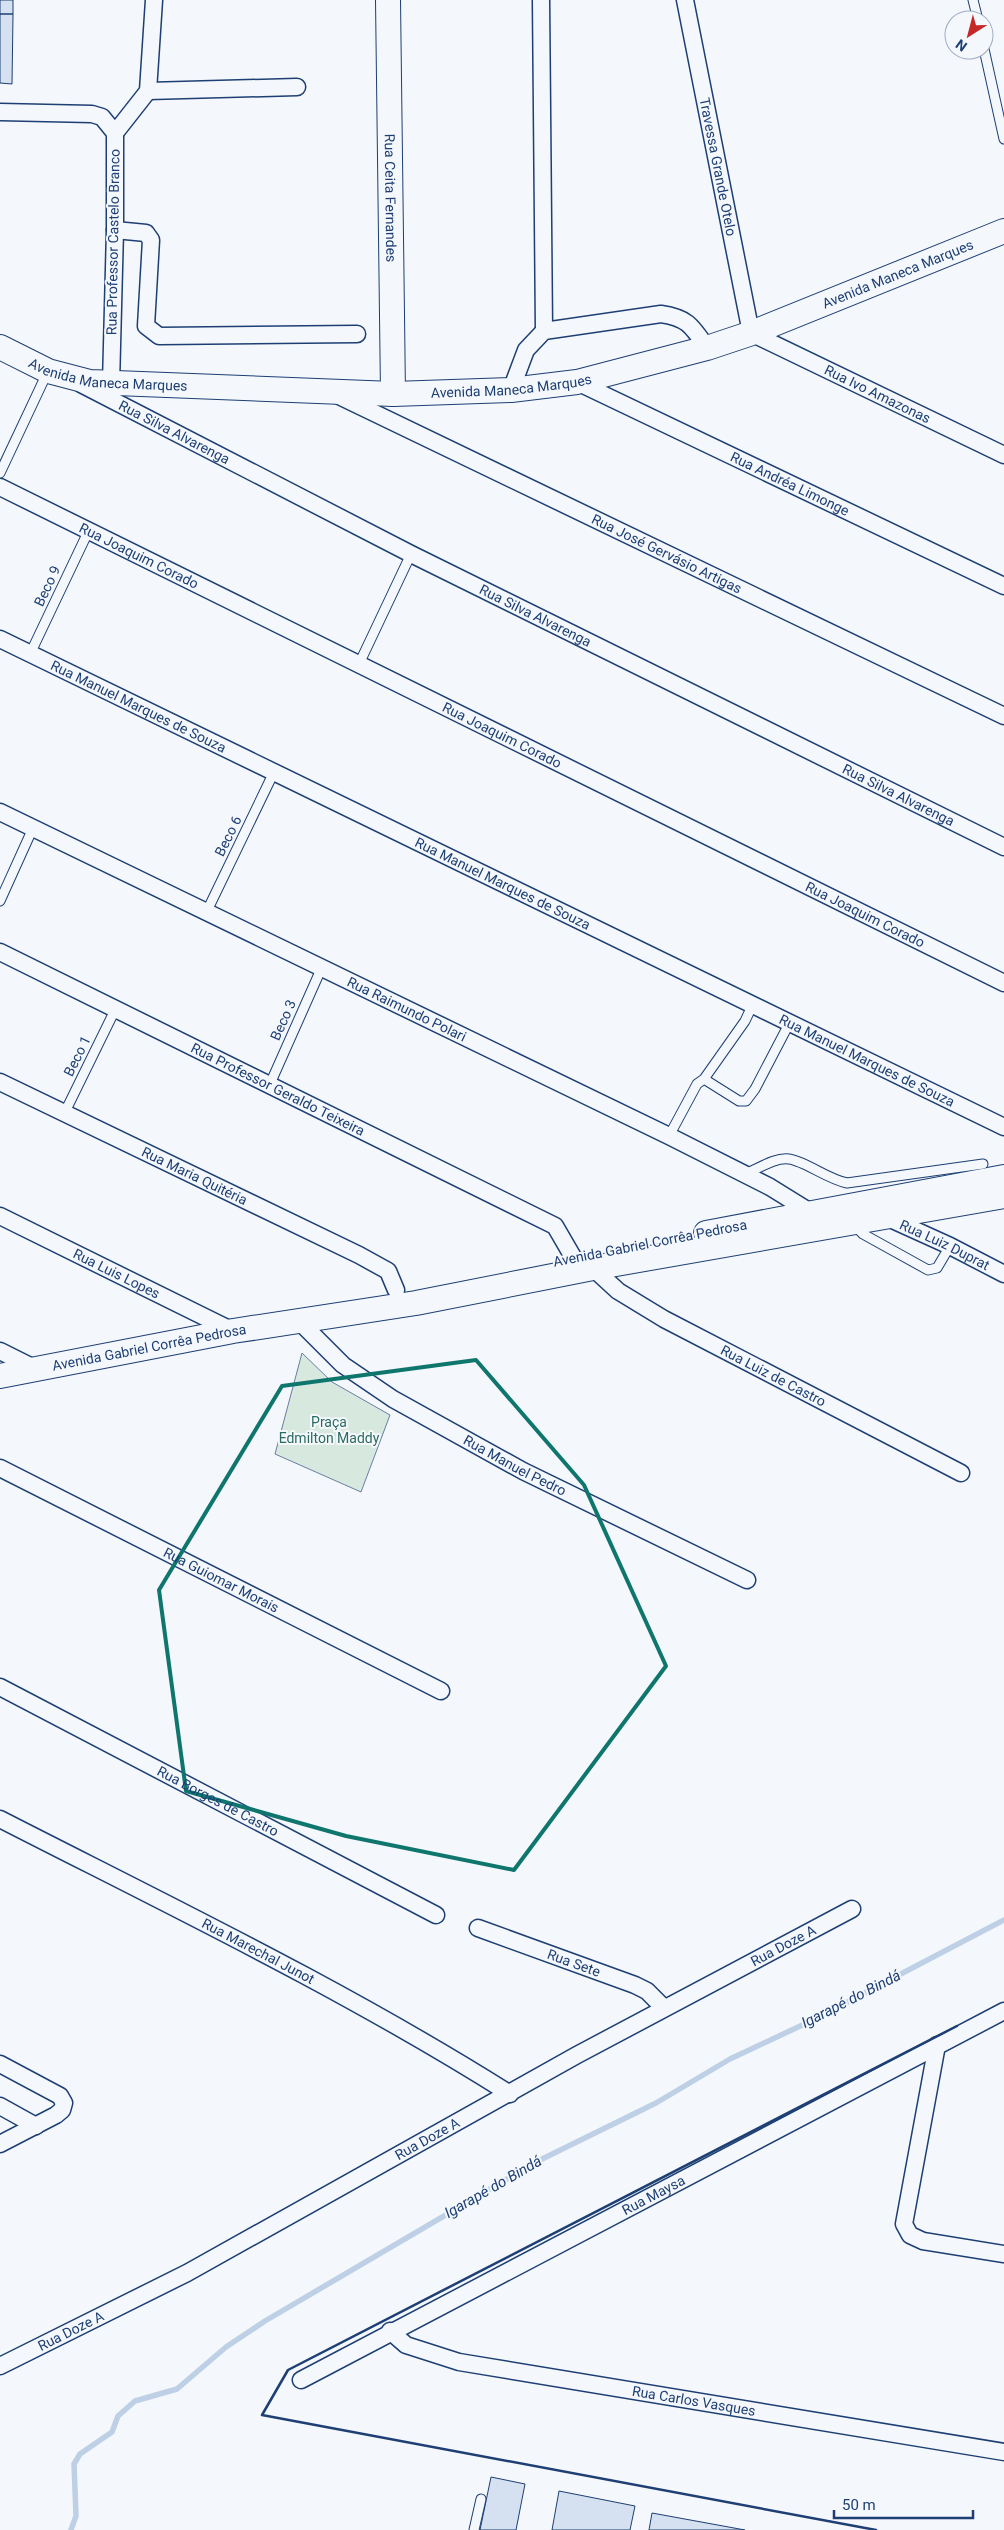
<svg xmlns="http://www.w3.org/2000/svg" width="1004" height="2530" font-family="Roboto,sans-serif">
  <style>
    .green { fill: #d7e8df; stroke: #687fa3 }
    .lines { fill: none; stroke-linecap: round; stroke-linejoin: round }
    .stream { stroke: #bed0e5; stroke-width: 5.5 }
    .building { fill: #d5e0f0; stroke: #1d3f73 }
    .lane-casing { stroke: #1d3f73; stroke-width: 11 }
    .street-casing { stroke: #1d3f73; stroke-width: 19 }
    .secondary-casing { stroke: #1d3f73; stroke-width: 26 }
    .lane { stroke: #f4f7fb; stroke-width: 9 }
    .street { stroke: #f4f7fb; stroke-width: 16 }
    .secondary { stroke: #f4f7fb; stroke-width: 24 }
    .wall { stroke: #1d3f73; stroke-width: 2.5 }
    .marked { fill: none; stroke: #0f766e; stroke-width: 4; stroke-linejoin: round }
    .labels { text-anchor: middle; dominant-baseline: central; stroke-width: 4; stroke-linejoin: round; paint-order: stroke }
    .street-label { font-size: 14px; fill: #1d3f73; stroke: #f4f7fb }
    .park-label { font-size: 14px; fill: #2c6c60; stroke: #f4f7fb }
    .water-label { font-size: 15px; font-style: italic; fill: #1d3f73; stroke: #f4f7fb }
  </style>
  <rect width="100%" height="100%" fill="#f4f7fb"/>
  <path class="green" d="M302 1353 332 1382 390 1415 361 1492 275 1454Z"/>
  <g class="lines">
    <path class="stream" d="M71 2530 76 2516 74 2464 80 2454 112 2432 118 2416 135 2401 177 2389 226 2347 265 2321 536 2162 656 2103 730 2059 813 2020 1004 1920"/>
  </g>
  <path class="building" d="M0 0H13V14H0Z
    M0 14H13L12 84 0 83Z
    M491 2477 525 2484 516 2530H480Z
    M559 2491 635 2506 630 2530H552Z
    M652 2513 745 2530H649Z"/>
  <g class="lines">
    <defs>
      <path id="lane" d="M973 0 978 20
        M984 49 1004 139
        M0 473 48 371
        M30 654 89 530
        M359 664 411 554
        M0 901 33 828
        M206 913 274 772
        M704 1079 739 1101H746L755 1089 790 1022
        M270 1084 322 967
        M64 1114 115 1010
        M669 1136 697 1084 704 1079 745 1021 753 1004
        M745 1174C758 1169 775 1157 789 1159 805 1161 827 1179 847 1183L983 1164
        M855 1226 863 1234 928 1270 937 1268 950 1246
        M474 2530 481 2499"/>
      <g id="street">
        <path d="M541 0 544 331"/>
        <path id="s1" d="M685 0 751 333 1004 455"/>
        <path d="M148 91 297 87"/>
        <path d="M0 112 92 114 102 117 115 133V230L111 384"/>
        <path d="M115 133 148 91 154 0"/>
        <path d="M115 230 146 233 151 240 146 326 159 336 357 334"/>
        <path id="s2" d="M577 382 1004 586"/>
        <path id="s3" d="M81 384 411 554 1004 847"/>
        <path d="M511 390 526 350 544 331 661 314C688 318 692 326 707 348"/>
        <path id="s4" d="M337 395 1004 716"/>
        <path id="s5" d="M0 487 1004 983"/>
        <path id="s6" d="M0 639 1004 1127"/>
        <path id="s7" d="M0 812 669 1136 770 1187 812 1213"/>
        <path id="s8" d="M0 952 555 1226 573 1257"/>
        <path id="s9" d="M0 1082 359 1255 388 1271 396 1290"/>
        <path id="s10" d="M0 1216 233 1331"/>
        <path id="s11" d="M886 1217 950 1246 1004 1274"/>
        <path id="s12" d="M593 1268 618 1291 664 1319 961 1473"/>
        <path id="s13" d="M300 1322 343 1365 393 1399 523 1471 747 1580"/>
        <path d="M0 1351 36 1369"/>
        <path id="s14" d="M0 1468 441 1691"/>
        <path id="s15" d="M0 1687 436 1915"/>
        <path id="s16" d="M0 1819C172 1907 347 1991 510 2094"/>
        <path id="s17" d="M478 1928 635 1985 647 1991 664 2008"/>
        <path d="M937 2045 904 2224 910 2235 923 2241 1004 2254"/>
        <path d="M0 2064 60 2096 64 2103 62 2110 56 2115 0 2144"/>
        <path d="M0 2106 36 2126"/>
        <path id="s18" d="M390 2331 406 2345 459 2362 1004 2452"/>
        <path id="s19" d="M0 2366 187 2273 577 2055 852 1909"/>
        <path id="s20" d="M301 2380 1004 2011"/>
      </g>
      <g id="secondary">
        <path id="s21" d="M388 0 393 394"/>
        <path id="s22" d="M0 347 48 371 90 382 393 394 511 390 577 382 707 348 749 334 1004 231"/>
        <path d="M706 1233 1004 1177"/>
        <path id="s23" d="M0 1376 233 1331 416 1303 593 1268 1004 1196"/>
      </g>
    </defs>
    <use href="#lane" class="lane-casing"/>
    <use href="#street" class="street-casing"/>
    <use href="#secondary" class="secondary-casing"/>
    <use href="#lane" class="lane"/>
    <use href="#street" class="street"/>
    <use href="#secondary" class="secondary"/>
    <path class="wall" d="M876 2530 262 2415 288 2370 957 2026"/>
  </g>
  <path class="marked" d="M476 1360 584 1485 666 1666 514 1870 346 1836 186 1791 159 1590 282 1386Z"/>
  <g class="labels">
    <g class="street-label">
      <text stroke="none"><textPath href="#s1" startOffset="170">Travessa Grande Otelo</textPath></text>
      <text stroke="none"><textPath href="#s21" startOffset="198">Rua Ceita Fernandes</textPath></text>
      <text transform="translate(113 242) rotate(-89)">Rua Professor Castelo Branco</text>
      <text stroke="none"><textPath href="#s22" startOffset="924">Avenida Maneca Marques</textPath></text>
      <text stroke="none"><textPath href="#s22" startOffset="114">Avenida Maneca Marques</textPath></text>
      <text stroke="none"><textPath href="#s22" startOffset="519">Avenida Maneca Marques</textPath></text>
      <text stroke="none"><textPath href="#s1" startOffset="480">Rua Ivo Amazonas</textPath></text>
      <text stroke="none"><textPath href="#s3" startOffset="105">Rua Silva Alvarenga</textPath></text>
      <text stroke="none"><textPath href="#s2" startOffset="236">Rua Andréa Limonge</textPath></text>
      <text stroke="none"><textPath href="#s4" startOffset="366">Rua José Gervásio Artigas</textPath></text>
      <text stroke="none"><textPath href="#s5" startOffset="155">Rua Joaquim Corado</textPath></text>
      <text transform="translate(47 586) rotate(-65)">Beco 9</text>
      <text stroke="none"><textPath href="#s3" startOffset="510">Rua Silva Alvarenga</textPath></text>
      <text stroke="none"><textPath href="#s6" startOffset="154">Rua Manuel Marques de Souza</textPath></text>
      <text stroke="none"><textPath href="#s5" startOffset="560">Rua Joaquim Corado</textPath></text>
      <text stroke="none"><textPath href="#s3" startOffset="915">Rua Silva Alvarenga</textPath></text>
      <text transform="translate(228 836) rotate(-64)">Beco 6</text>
      <text stroke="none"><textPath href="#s6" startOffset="559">Rua Manuel Marques de Souza</textPath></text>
      <text stroke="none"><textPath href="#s5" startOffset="965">Rua Joaquim Corado</textPath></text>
      <text stroke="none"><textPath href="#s7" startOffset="452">Rua Raimundo Polari</textPath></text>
      <text transform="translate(283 1020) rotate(-66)">Beco 3</text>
      <text transform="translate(77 1056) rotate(-64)">Beco 1</text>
      <text stroke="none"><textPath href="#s6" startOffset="964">Rua Manuel Marques de Souza</textPath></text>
      <text stroke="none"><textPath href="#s8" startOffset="310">Rua Professor Geraldo Teixeira</textPath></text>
      <text stroke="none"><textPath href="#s9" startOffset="216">Rua Maria Quitéria</textPath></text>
      <text transform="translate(650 1243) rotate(-11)">Avenida Gabriel Corrêa Pedrosa</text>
      <text stroke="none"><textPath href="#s11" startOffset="65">Rua Luiz Duprat</textPath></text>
      <text stroke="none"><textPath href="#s10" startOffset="130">Rua Luis Lopes</textPath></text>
      <text stroke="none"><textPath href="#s23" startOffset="152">Avenida Gabriel Corrêa Pedrosa</textPath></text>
      <text stroke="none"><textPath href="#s12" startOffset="211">Rua Luiz de Castro</textPath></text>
      <text stroke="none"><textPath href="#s13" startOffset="260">Rua Manuel Pedro</textPath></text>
      <text stroke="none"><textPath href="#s14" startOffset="248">Rua Guiomar Morais</textPath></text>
      <text stroke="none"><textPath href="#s15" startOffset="246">Rua Borges de Castro</textPath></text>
      <text stroke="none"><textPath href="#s19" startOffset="889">Rua Doze A</textPath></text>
      <text stroke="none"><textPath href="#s16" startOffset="290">Rua Marechal Junot</textPath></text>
      <text stroke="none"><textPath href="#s17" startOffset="102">Rua Sete</textPath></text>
      <text stroke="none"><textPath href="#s19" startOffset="484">Rua Doze A</textPath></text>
      <text stroke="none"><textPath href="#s20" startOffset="398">Rua Maysa</textPath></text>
      <text stroke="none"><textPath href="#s19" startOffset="79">Rua Doze A</textPath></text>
      <text stroke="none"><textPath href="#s18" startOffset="315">Rua Carlos Vasques</textPath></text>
    </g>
    <g class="park-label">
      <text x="329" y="1422">Praça<tspan x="329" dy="16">Edmilton Maddy</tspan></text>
    </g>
    <g class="water-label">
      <text transform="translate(851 1999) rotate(-27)">Igarapé do Bindá</text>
      <text transform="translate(493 2187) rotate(-30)">Igarapé do Bindá</text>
    </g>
  </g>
  <g transform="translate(969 35) rotate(216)"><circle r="24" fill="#f4f7fb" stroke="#9eadc5"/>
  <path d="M0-4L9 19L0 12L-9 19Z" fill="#c62828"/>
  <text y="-8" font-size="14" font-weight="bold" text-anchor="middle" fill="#1d3f73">N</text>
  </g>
  <path d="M834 2510v8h139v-8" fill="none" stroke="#1d3f73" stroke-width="2.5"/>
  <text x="842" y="2510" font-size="15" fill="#1d3f73" stroke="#f4f7fb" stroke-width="4" paint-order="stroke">50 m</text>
</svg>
